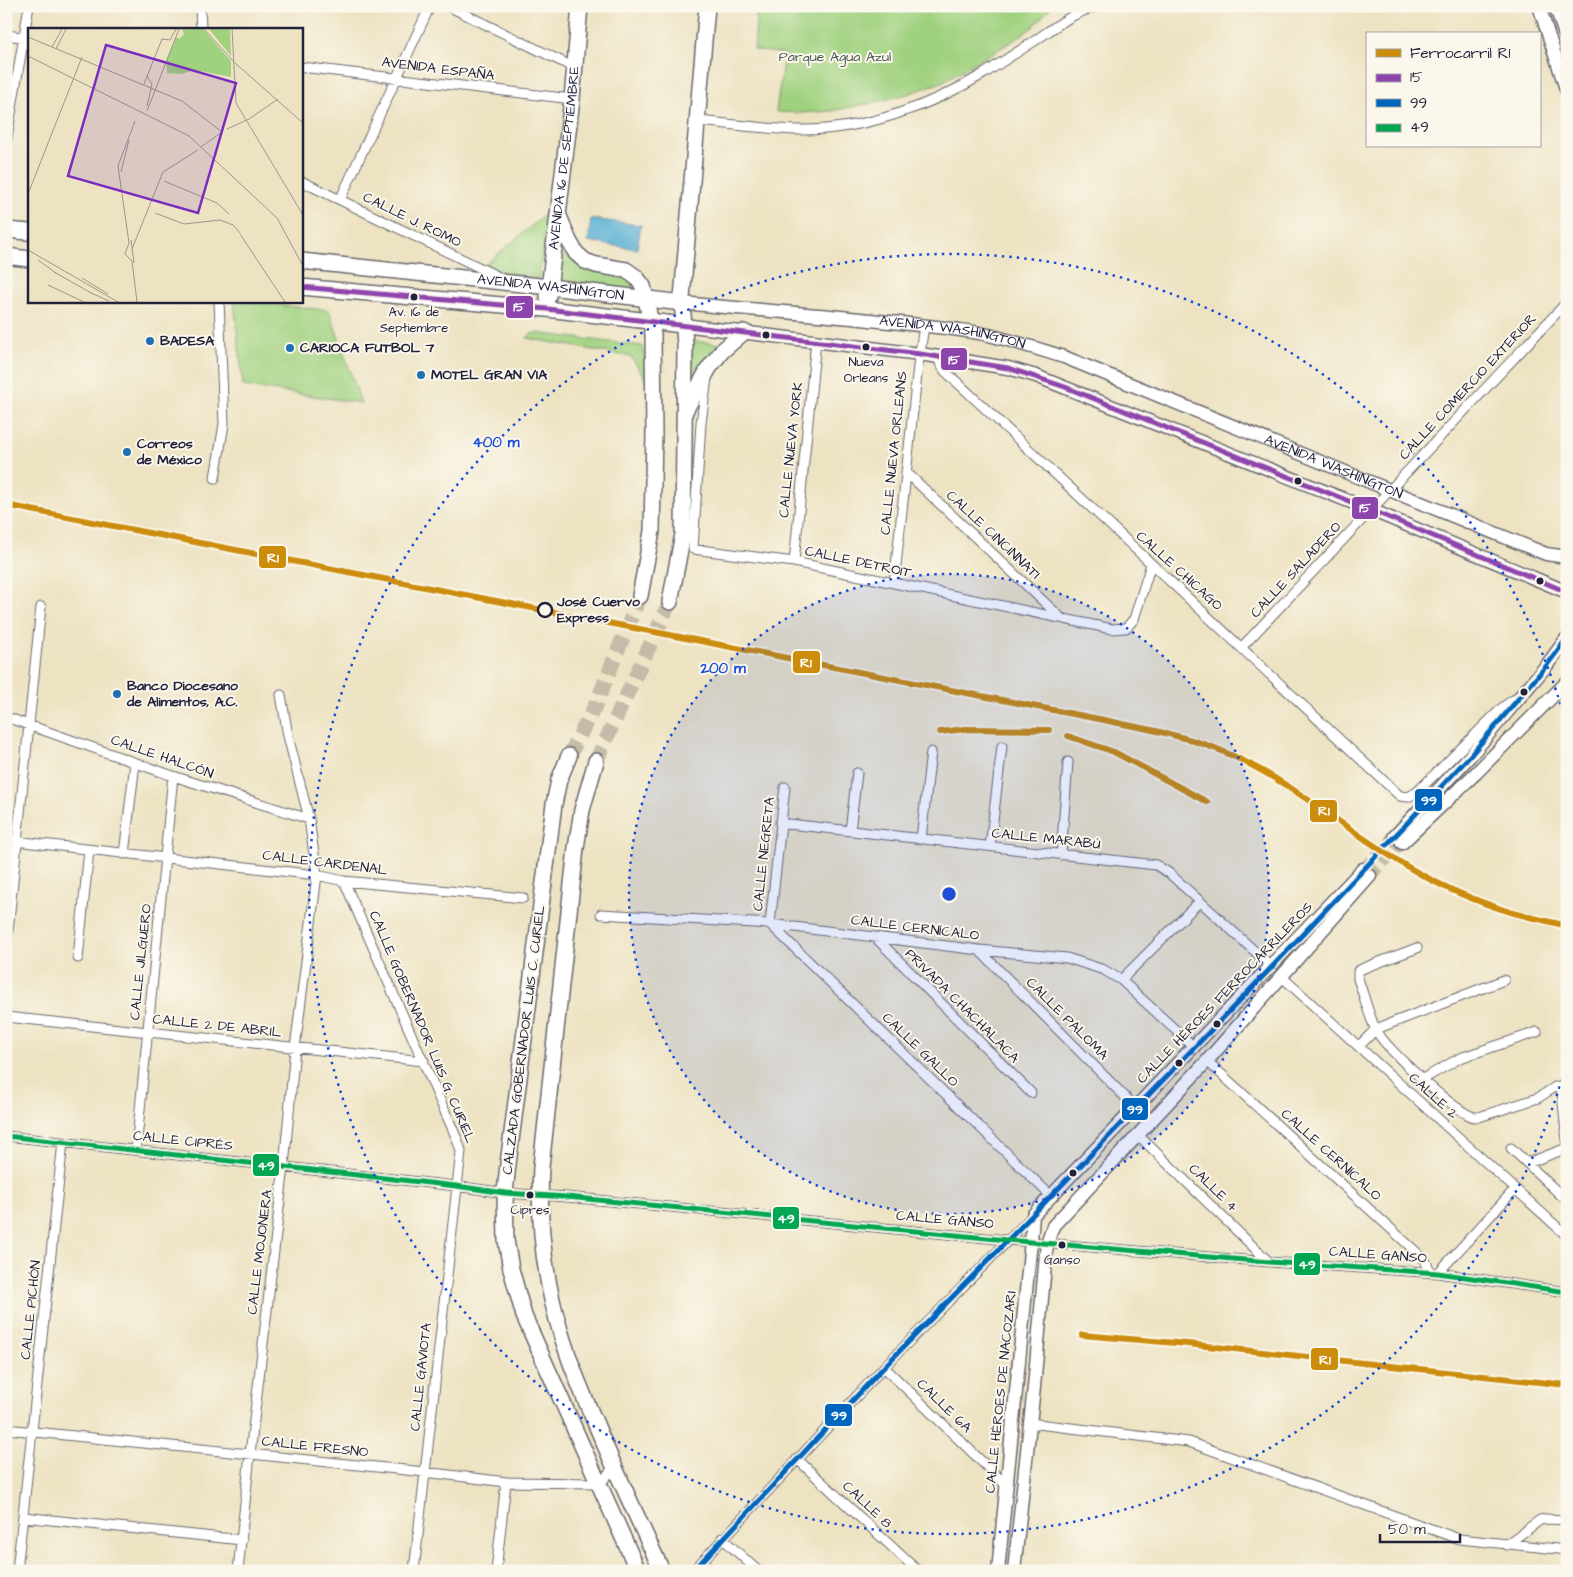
<svg xmlns="http://www.w3.org/2000/svg" width="1573" height="1577" font-family="'Architects Daughter',sans-serif">
  <style>
    .green { fill: #a0d17f; stroke: #617a5d }
    .water { fill: #55aed3; stroke: #3c6887 }
    .lines { fill: none; stroke-linecap: round; stroke-linejoin: round }
    .secondary-tunnel { stroke: #c4bca8; stroke-width: 12; stroke-dasharray: 12 6; stroke-linecap: butt }
    .primary-tunnel { stroke: #c4bca8; stroke-width: 15; stroke-dasharray: 15 8; stroke-linecap: butt }
    .minor-casing { stroke: #69666b; stroke-width: 11 }
    .secondary-casing { stroke: #69666b; stroke-width: 15 }
    .primary-casing { stroke: #69666b; stroke-width: 18 }
    .minor { stroke: #fff; stroke-width: 9 }
    .secondary { stroke: #fff; stroke-width: 12 }
    .primary { stroke: #fff; stroke-width: 15 }
    .bus-1-casing { stroke: #fbf7ec; stroke-width: 9 }
    .bus-2-casing { stroke: #fbf7ec; stroke-width: 9 }
    .bus-3-casing { stroke: #fbf7ec; stroke-width: 9 }
    .bus-1 { stroke: #8e44ad; stroke-width: 5 }
    .bus-2 { stroke: #0065bd; stroke-width: 5 }
    .bus-3 { stroke: #00a651; stroke-width: 5 }
    .rail-1-casing { stroke: #fbf7ec; stroke-width: 10 }
    .rail-1 { stroke: #cc8c0c; stroke-width: 6 }
    .ring { fill: none; stroke: #1d4ed8; stroke-width: 2.5; stroke-dasharray: 2.5 5 }
    .bus-dot { fill: #22223b; stroke: #fbf7ec; stroke-width: 2 }
    .poi-dot { fill: #1f6fb2; stroke: #fbf7ec; stroke-width: 2 }
    .stop-dot { fill: #fbf7ec; stroke: #22223b; stroke-width: 2.5 }
    .labels { text-anchor: middle; dominant-baseline: central; stroke-width: 4; stroke-linejoin: round; paint-order: stroke }
    .bus-label { font-size: 13px; fill: #22223b; stroke: #fbf7ec }
    .park-label { font-size: 14px; fill: #48574f; stroke: #fbf7ec }
    .street-label { font-size: 14px; fill: #22223b; stroke: #fbf7ec }
    .poi-label { font-size: 14px; font-weight: bold; fill: #22223b; stroke: #fbf7ec; text-anchor: start }
    .stop-label { font-size: 14px; font-weight: bold; fill: #22223b; stroke: #fbf7ec; text-anchor: start }
    .inset-road { fill: none; stroke: #9c968d; stroke-width: 1 }
    .view { fill: #7b2cbf; fill-opacity: 0.15; stroke: #7b2cbf; stroke-width: 2.5 }
    .inset-edge { fill: none; stroke: #22223b; stroke-width: 2.5 }
    .centre { fill: #1d4ed8; stroke: #fbf7ec; stroke-width: 2.5 }
    .ring-label { font-size: 15px; text-anchor: middle; font-weight: bold; fill: #1d4ed8; stroke: #fbf7ec; stroke-width: 4; stroke-linejoin: round; paint-order: stroke }
    .line-badge { stroke: #fbf7ec; stroke-width: 2 }
    .badge-label { font-size: 14px; text-anchor: middle; font-weight: bold; fill: #fff }
  </style>
  <rect width="100%" height="100%" fill="#fbf7ec"/>
  <filter id="ink" filterUnits="userSpaceOnUse"><feTurbulence type="fractalNoise" baseFrequency=".02" numOctaves="2"/><feDisplacementMap in="SourceGraphic" scale="10" xChannelSelector="R" yChannelSelector="G"/><feConvolveMatrix kernelMatrix="1 2 1 2 8 2 1 2 1" color-interpolation-filters="sRGB"/></filter>
  <filter id="wash" filterUnits="userSpaceOnUse"><feTurbulence type="fractalNoise" baseFrequency=".0096" numOctaves="4" result="noise"/><feDisplacementMap in="SourceGraphic" scale="20" xChannelSelector="R" yChannelSelector="G"/><feGaussianBlur stdDeviation="1.12" result="paint"/><feColorMatrix in="noise" values="0 0 0 0 0 0 0 0 0 0 0 0 0 0 0 0 0 1.4 0 .05"/><feComposite in="paint" operator="in"/></filter>
  <g filter="url(#wash)">
    <rect width="100%" height="100%" fill="#ede3c3"/>
    <path class="green" d="M757 6H1052L1033 27 1011 42 942 82 911 93 872 103 832 111 800 113 776 112 784 54 754 50Z
      M549 211 539 279 503 273 486 264Z
      M561 245C566 254 573 264 582 268 605 278 624 266 638 292L557 284Z
      M234 301 329 310 361 403 243 386Z
      M537 333 642 346 644 354 649 384 631 357 527 338 531 334Z
      M696 341 720 344C708 355 703 366 697 381H691L692 345Z"/>
    <path class="water" d="M591 219 641 225 637 249 588 242Z"/>
  </g>
  <g filter="url(#ink)">
    <g class="lines">
      <path class="secondary-tunnel" d="M1363 869 1394 837
        M1370 876 1402 843"/>
      <path class="primary-tunnel" d="M569 756 596 704 640 596
        M596 761 670 602"/>
      <defs>
        <path id="minor" d="M200 6 201 29
          M448 6 575 68
          M6 35 29 38
          M301 67 572 99
          M697 121C731 124 765 129 799 130 863 131 931 106 985 73 1002 62 1019 51 1036 40 1056 26 1075 11 1099 6
          M6 143 29 6
          M301 181 499 277
          M340 200 430 6
          M939 357 940 363 945 371C1096 513 1249 653 1400 796L1408 797 1417 792 1502 708 1513 700
          M707 378 701 423 693 549 794 562 1112 629 1126 628 1134 619 1151 564
          M906 472 1060 617
          M215 478 224 424 219 301
          M794 562 816 341
          M894 583 918 366 924 326
          M1242 647 1567 302
          M6 717 173 776 309 819
          M785 787 770 924 1051 1196
          M780 823 1156 865 1169 873 1272 967
          M850 831 857 773
          M921 839 931 752
          M6 840 317 875 344 881 523 898
          M990 846 1002 746
          M124 854 135 763
          M1061 855 1068 762
          M344 881 457 1139 461 1151 414 1571
          M601 914 770 924 979 950 1067 958 1104 970 1121 980 1194 1047
          M875 937 1031 1093
          M1417 948 1364 968 1358 971V979C1364 995 1368 1014 1376 1030 1387 1050 1449 1106 1471 1116 1475 1118 1478 1117 1482 1116L1538 1098 1555 1087 1560 1088 1562 1093 1567 1140
          M6 950 41 607
          M979 950 1136 1108
          M78 958 89 850
          M1281 976 1567 1236
          M1121 980 1200 901
          M6 1017 424 1061
          M1359 1046 1376 1029 1504 980
          M1207 1061 1425 1260 1431 1273
          M1423 1079 1460 1058 1537 1032
          M1137 1134 1269 1262
          M6 1136 456 1186 505 1193 567 1197 1007 1240 1269 1262 1438 1273 1567 1292
          M1511 1148 1567 1201
          M136 1150 173 776
          M1528 1163 1567 1148
          M1438 1273 1515 1189
          M884 1367 1007 1486
          M1029 1423 1189 1442 1459 1539 1567 1550
          M6 1429 425 1472 506 1482 598 1483 605 1478 614 1467
          M797 1459 918 1571
          M23 1517 242 1540
          M722 1538 758 1571
          M1506 1545 1540 1520 1546 1519 1567 1520
          M17 1571 63 1142
          M238 1571 250 1454 284 1166 295 1048 317 875 309 819 288 736 281 695
          M496 1571 506 1482
          M693 1571 884 1367 1033 1215"/>
        <g id="secondary">
          <path d="M1539 6 1567 92"/>
          <path id="s1" d="M682 303C751 310 821 314 890 322 921 325 953 328 984 334 1011 340 1038 349 1064 357L1546 554 1567 557"/>
          <path d="M683 325 920 354 1008 368 1036 376 1371 510 1567 592"/>
          <path d="M1394 837 1470 756 1547 665 1567 638"/>
          <path d="M1402 843 1476 773 1567 682"/>
          <path d="M998 1571 1031 1241 1033 1215 1363 869"/>
          <path d="M1014 1571 1034 1387 1047 1243 1053 1226 1207 1061 1370 876"/>
        </g>
        <g id="primary">
          <path d="M1557 6 1567 36"/>
          <path d="M559 216 569 241 576 253 585 261 596 265 626 270 636 277 643 286 646 299 653 334 654 434 652 531 640 596"/>
          <path d="M6 230 29 232"/>
          <path d="M6 256 29 259"/>
          <path id="s2" d="M301 261 550 287 682 303"/>
          <path d="M301 287 547 309 683 325"/>
          <path id="s3" d="M548 297 572 99 580 6"/>
          <path d="M686 409 709 368 722 351 744 332"/>
          <path d="M670 602 683 534 685 346 682 298 707 6"/>
          <path d="M569 756 559 780 554 804 508 1164 505 1193 506 1240 511 1269 524 1316 638 1571"/>
          <path d="M596 761 582 810 576 848 541 1167C538 1225 545 1284 563 1340 572 1368 583 1395 595 1422 616 1472 639 1521 662 1571"/>
        </g>
      </defs>
      <use href="#minor" class="minor-casing"/>
      <use href="#secondary" class="secondary-casing"/>
      <use href="#primary" class="primary-casing"/>
      <use href="#minor" class="minor"/>
      <use href="#secondary" class="secondary"/>
      <use href="#primary" class="primary"/>
      <defs>
        <path id="bus-1" d="M301 287 547 309 920 354 1008 368 1065 387 1371 510 1567 592"/>
        <path id="bus-2" d="M693 1571 884 1367 1051 1196 1272 967 1470 756 1547 665 1567 638"/>
        <path id="bus-3" d="M6 1136 456 1186 505 1193 567 1197 1007 1240 1269 1262 1438 1273 1567 1292"/>
      </defs>
      <use href="#bus-1" class="bus-1-casing"/>
      <use href="#bus-2" class="bus-2-casing"/>
      <use href="#bus-3" class="bus-3-casing"/>
      <use href="#bus-1" class="bus-1"/>
      <use href="#bus-2" class="bus-2"/>
      <use href="#bus-3" class="bus-3"/>
      <defs>
        <path id="rail-1" d="M6 505 1099 719C1140 728 1186 735 1224 752 1297 783 1355 839 1424 876 1449 890 1477 901 1504 910 1525 917 1546 920 1567 926
          M940 732 965 729 1049 730
          M1068 736 1114 752 1207 802
          M1082 1335 1188 1344 1567 1385"/>
      </defs>
      <use href="#rail-1" class="rail-1-casing"/>
      <use href="#rail-1" class="rail-1"/>
    </g>
  </g>
  <circle cx="949" cy="894" r="320" fill="#1d4ed8" fill-opacity=".12"/>
  <g class="ring">
    <circle cx="949" cy="894" r="320"/>
    <path d="M1566 1065A640 640 0 1 1 1566 723"/>
  </g>
  <g class="bus-dot">
    <circle cx="414" cy="297" r="4.5"/>
    <circle cx="766" cy="335" r="4.5"/>
    <circle cx="866" cy="347" r="4.5"/>
    <circle cx="1298" cy="481" r="4.5"/>
    <circle cx="1540" cy="581" r="4.5"/>
    <circle cx="1524" cy="692" r="4.5"/>
    <circle cx="1217" cy="1024" r="4.5"/>
    <circle cx="1179" cy="1063" r="4.5"/>
    <circle cx="1073" cy="1173" r="4.5"/>
    <circle cx="530" cy="1195" r="4.5"/>
    <circle cx="1062" cy="1245" r="4.5"/>
  </g>
  <g class="poi-dot">
    <circle cx="150" cy="341" r="5"/>
    <circle cx="290" cy="348" r="5"/>
    <circle cx="421" cy="375" r="5"/>
    <circle cx="127" cy="452" r="5"/>
    <circle cx="117" cy="694" r="5"/>
  </g>
  <circle class="stop-dot" cx="545" cy="610" r="7"/>
  <g class="labels">
    <g class="bus-label">
      <text x="414" y="312">Av. 16 de<tspan x="414" dy="16">Septiembre</tspan></text>
      <text x="866" y="362">Nueva<tspan x="866" dy="16">Orleans</tspan></text>
      <text x="530" y="1210">Cipres</text>
      <text x="1062" y="1260">Ganso</text>
    </g>
    <g class="park-label">
      <text x="835" y="57">Parque Agua Azul</text>
    </g>
    <g class="street-label">
      <text transform="translate(438 69) rotate(7)">AVENIDA ESPAÑA</text>
      <text stroke="none"><textPath href="#s3" startOffset="140">AVENIDA 16 DE SEPTIEMBRE</textPath></text>
      <text transform="translate(412 220) rotate(26)">CALLE J. ROMO</text>
      <text stroke="none"><textPath href="#s2" startOffset="251">AVENIDA WASHINGTON</textPath></text>
      <text stroke="none"><textPath href="#s1" startOffset="272">AVENIDA WASHINGTON</textPath></text>
      <text transform="translate(1468 387) rotate(-47)">CALLE COMERCIO EXTERIOR</text>
      <text transform="translate(791 450) rotate(-84)">CALLE NUEVA YORK</text>
      <text transform="translate(894 453) rotate(-84)">CALLE NUEVA ORLEANS</text>
      <text stroke="none"><textPath href="#s1" startOffset="678">AVENIDA WASHINGTON</textPath></text>
      <text transform="translate(993 535) rotate(43)">CALLE CINCINNATI</text>
      <text transform="translate(858 562) rotate(12)">CALLE DETROIT</text>
      <text transform="translate(1296 570) rotate(-47)">CALLE SALADERO</text>
      <text transform="translate(1179 571) rotate(42)">CALLE CHICAGO</text>
      <text transform="translate(162 757) rotate(19)">CALLE HALCÓN</text>
      <text transform="translate(1046 839) rotate(6)">CALLE MARABÚ</text>
      <text transform="translate(764 854) rotate(-84)">CALLE NEGRETA</text>
      <text transform="translate(325 863) rotate(7)">CALLE CARDENAL</text>
      <text transform="translate(915 928) rotate(7)">CALLE CERNÍCALO</text>
      <text transform="translate(141 962) rotate(-84)">CALLE JILGUERO</text>
      <text transform="translate(1225 993) rotate(-46)">CALLE HÉROES FERROCARRILEROS</text>
      <text transform="translate(962 1006) rotate(45)">PRIVADA CHACHALACA</text>
      <text transform="translate(1067 1019) rotate(45)">CALLE PALOMA</text>
      <text transform="translate(217 1026) rotate(6)">CALLE 2 DE ABRIL</text>
      <text transform="translate(422 1027) rotate(67)">CALLE GOBERNADOR LUIS G. CURIEL</text>
      <text transform="translate(524 1040) rotate(-83)">CALZADA GOBERNADOR LUIS C. CURIEL</text>
      <text transform="translate(920 1050) rotate(44)">CALLE GALLO</text>
      <text transform="translate(1433 1096) rotate(42)">CALLE 2</text>
      <text transform="translate(183 1141) rotate(6)">CALLE CIPRÉS</text>
      <text transform="translate(1331 1155) rotate(42)">CALLE CERNÍCALO</text>
      <text transform="translate(1213 1188) rotate(44)">CALLE 4</text>
      <text transform="translate(945 1220) rotate(5)">CALLE GANSO</text>
      <text transform="translate(260 1252) rotate(-83)">CALLE MOJONERA</text>
      <text transform="translate(1378 1255) rotate(4)">CALLE GANSO</text>
      <text transform="translate(31 1310) rotate(-84)">CALLE PICHÓN</text>
      <text transform="translate(421 1377) rotate(-84)">CALLE GAVIOTA</text>
      <text transform="translate(1001 1392) rotate(-84)">CALLE HÉROES DE NACOZARI</text>
      <text transform="translate(944 1406) rotate(44)">CALLE 6A</text>
      <text transform="translate(315 1447) rotate(6)">CALLE FRESNO</text>
      <text transform="translate(867 1505) rotate(43)">CALLE 8</text>
    </g>
    <g class="poi-label">
      <text x="160" y="341">BADESA</text>
      <text x="300" y="348">CARIOCA FUTBOL 7</text>
      <text x="431" y="375">MOTEL GRAN VIA</text>
      <text x="137" y="444">Correos<tspan x="137" dy="16">de México</tspan></text>
      <text x="127" y="686">Banco Diocesano<tspan x="127" dy="16">de Alimentos, A.C.</tspan></text>
    </g>
    <g class="stop-label">
      <text x="557" y="602">José Cuervo<tspan x="557" dy="16">Express</tspan></text>
    </g>
  </g>
  <g transform="translate(28 28)">
    <rect width="275" height="275" fill="#ede3c3"/>
    <path d="M154 1H175L203 33V49L166 42 154 46 139 45 138 33 148 9 151 11 156 6ZM181 1H202L203 28 199 23Z" fill="#a0d17f"/>
    <path class="inset-road" d="M176 1 207 35 275 95M204 1 208 75 275 187M0 9 154 73 194 104 173 119M24 19 34 1M28 21 38 1M0 28 161 108 249 190 275 238M116 56 134 11 142 12 148 1M119 78 124 56 119 48M119 83 151 1M107 93 90 138 101 215 97 226 104 233 109 274M199 101 221 91 250 71M93 144 101 112M136 153 189 175 201 186M0 166 54 29M127 185 156 196 192 192 205 197 212 205M212 206 257 274M103 212 106 235M104 221 135 144 170 122M0 222 90 274M10 232 28 245M26 244 65 266M54 250 80 266M20 257 56 274M63 265 81 273"/>
    <path class="view" d="M78 17 208 55 170 185 40 148Z"/>
    <rect width="275" height="275" class="inset-edge"/>
  </g>
  <circle cx="949" cy="894" r="8" class="centre"/>
  <g class="ring-label">
    <text x="496" y="447">400 m</text>
    <text x="723" y="673">200 m</text>
  </g>
  <g class="line-badge">
    <rect x="505" y="295" width="29" height="24" rx="5" fill="#8e44ad"/>
    <rect x="940" y="347" width="28" height="24" rx="5" fill="#8e44ad"/>
    <rect x="1351" y="496" width="28" height="24" rx="5" fill="#8e44ad"/>
    <rect x="258" y="545" width="29" height="24" rx="5" fill="#cc8c0c"/>
    <rect x="792" y="650" width="29" height="24" rx="5" fill="#cc8c0c"/>
    <rect x="1414" y="788" width="29" height="24" rx="5" fill="#0065bd"/>
    <rect x="1309" y="799" width="29" height="24" rx="5" fill="#cc8c0c"/>
    <rect x="1121" y="1097" width="28" height="24" rx="5" fill="#0065bd"/>
    <rect x="252" y="1153" width="28" height="24" rx="5" fill="#00a651"/>
    <rect x="772" y="1206" width="28" height="24" rx="5" fill="#00a651"/>
    <rect x="1293" y="1252" width="28" height="24" rx="5" fill="#00a651"/>
    <rect x="1310" y="1347" width="29" height="24" rx="5" fill="#cc8c0c"/>
    <rect x="824" y="1403" width="29" height="24" rx="5" fill="#0065bd"/>
  </g>
  <g class="badge-label">
    <text x="519" y="311">15</text>
    <text x="954" y="364">15</text>
    <text x="1365" y="512">15</text>
    <text x="273" y="562">R1</text>
    <text x="806" y="667">R1</text>
    <text x="1429" y="805">99</text>
    <text x="1324" y="815">R1</text>
    <text x="1135" y="1114">99</text>
    <text x="266" y="1170">49</text>
    <text x="786" y="1223">49</text>
    <text x="1307" y="1269">49</text>
    <text x="1325" y="1364">R1</text>
    <text x="839" y="1420">99</text>
  </g>
  <rect width="1573" height="1577" fill="none" stroke="#fbf7ec" stroke-width="25"/>
  <rect x="1366" y="32" width="175" height="115" fill="#fbf7ec" stroke="#a4a2a5"/>
  <rect x="1376" y="49" width="25" height="8" fill="#cc8c0c" stroke="#a4a2a5"/>
  <text x="1410" y="58" font-size="15" fill="#22223b">Ferrocarril R1</text>
  <rect x="1376" y="74" width="25" height="8" fill="#8e44ad" stroke="#a4a2a5"/>
  <text x="1410" y="82" font-size="15" fill="#22223b">15</text>
  <rect x="1376" y="99" width="25" height="8" fill="#0065bd" stroke="#a4a2a5"/>
  <text x="1410" y="108" font-size="15" fill="#22223b">99</text>
  <rect x="1376" y="124" width="25" height="8" fill="#00a651" stroke="#a4a2a5"/>
  <text x="1410" y="132" font-size="15" fill="#22223b">49</text>
  <path d="M1380 1534v8h80v-8" fill="none" stroke="#22223b" stroke-width="2.5"/>
  <text x="1388" y="1534" font-size="15" fill="#22223b" stroke="#fbf7ec" stroke-width="4" paint-order="stroke">50 m</text>
</svg>
